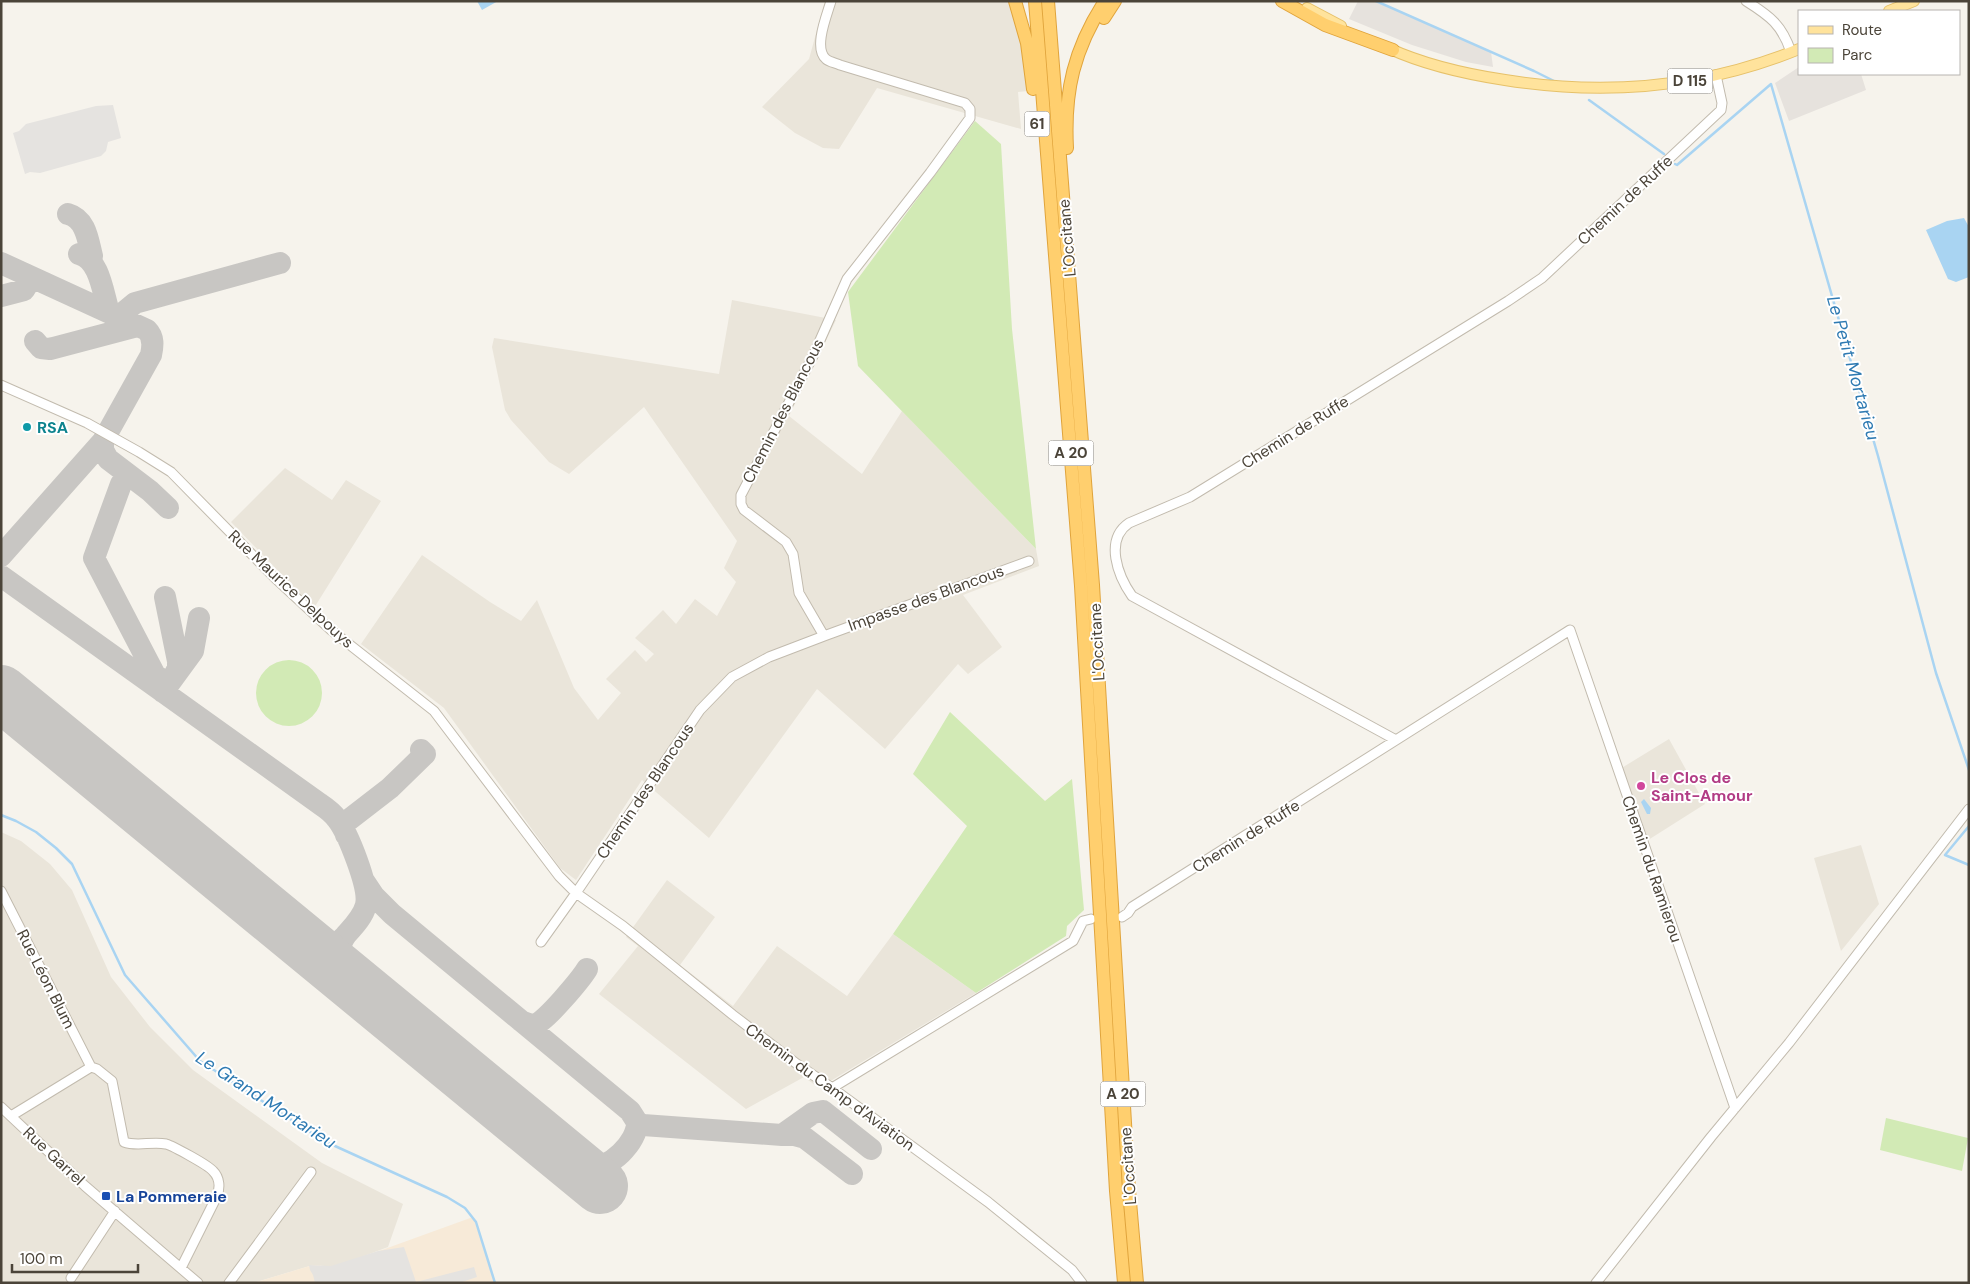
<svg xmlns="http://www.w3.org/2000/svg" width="1970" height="1284" font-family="'DM Sans',sans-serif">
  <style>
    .residential { fill: #eae5da }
    .commercial { fill: #f7ead8 }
    .industrial { fill: #e6e2dd }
    .green { fill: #d2eab5 }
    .parking { fill: #e5e3e0 }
    .water { fill: #a9d4f2 }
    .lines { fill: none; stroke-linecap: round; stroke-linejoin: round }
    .stream { stroke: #a9d4f2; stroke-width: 2.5 }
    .taxiway { stroke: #c8c6c3; stroke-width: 22 }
    .runway { stroke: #c8c6c3; stroke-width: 56 }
    .minor-casing { stroke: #c2bbae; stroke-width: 11 }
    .major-casing { stroke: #e6c16a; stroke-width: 12 }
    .highway-casing { stroke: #e0a43c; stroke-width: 14 }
    .minor { stroke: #fff; stroke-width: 9 }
    .major { stroke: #ffe39c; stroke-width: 10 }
    .highway { stroke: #ffcf6e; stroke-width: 12 }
    .culture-dot { fill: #0f9aa8; stroke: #fff; stroke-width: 2 }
    .hotel-dot { fill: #d1479c; stroke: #fff; stroke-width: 2 }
    .transit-dot { fill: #1a4fb4; stroke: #fff; stroke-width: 2 }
    .labels { text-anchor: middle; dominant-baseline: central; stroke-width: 4; stroke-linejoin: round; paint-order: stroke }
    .shield { fill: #fff; stroke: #817c74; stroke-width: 1 }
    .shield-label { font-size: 15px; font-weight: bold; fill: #4b4439 }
    .street-label { font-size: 16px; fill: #4b4439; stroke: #fff }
    .culture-label { font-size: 16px; font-weight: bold; fill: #0d838f; stroke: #fff; text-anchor: start }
    .hotel-label { font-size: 16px; font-weight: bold; fill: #b23c85; stroke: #fff; text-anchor: start }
    .transit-label { font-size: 16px; font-weight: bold; fill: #164399; stroke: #fff; text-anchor: start }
    .water-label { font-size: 18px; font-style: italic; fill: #2e7ab2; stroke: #fff }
  </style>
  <rect width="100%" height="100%" fill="#f6f3ec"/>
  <path class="residential" d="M825 1H1008L1015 17 1021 42 1028 91 1018 92 1021 129 877 88 839 149 823 148 795 133 762 107 809 59Z
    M732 300 836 320 789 416 862 474 902 411 1036 549 1039 566 963 595 1002 647 968 674 958 664 885 749 817 689 709 838 642 780 576 880 560 868 444 708 361 644 422 555 490 602 521 621 537 600 574 688 598 720 621 693 606 679 635 650 646 662 654 654 635 638 663 610 676 624 695 599 717 616 736 582 724 568 737 541 644 407 569 474 549 462 511 420 505 410 492 347 494 338 719 374Z
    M285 468 332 500 346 480 381 501 314 608 231 522Z
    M1669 739 1705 804 1645 842 1620 769Z
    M1 832 21 841 50 864 72 890 111 977 150 1027 193 1070 322 1163 403 1204 388 1247 335 1267 313 1265 253 1283H1Z
    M1861 845 1879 904 1841 951 1814 858Z
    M667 880 715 917 680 965 733 1006 777 946 847 996 893 934 976 993 819 1088 804 1077 746 1109 599 994 638 946 626 937Z"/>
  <path class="commercial" d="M473 1217 496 1283H253L313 1265 335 1267Z"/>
  <path class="industrial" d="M1358 1H1377L1491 52 1493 67 1466 62 1412 45 1349 19Z
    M1799 67V74H1861L1866 90 1789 121 1775 83Z"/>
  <path class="green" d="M975 121 1001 144 1012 329 1036 549 858 366 848 292Z
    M256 693a33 33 0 1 1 66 0a33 33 0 1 1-66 0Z
    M950 712 1045 801 1072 779 1084 910 1067 926 1066 936 976 993 893 934 967 826 913 774Z
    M1886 1118 1968 1138 1962 1171 1880 1150Z"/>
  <path class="parking" d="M113 105 121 138 108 142 106 151 101 156 40 173 30 172 25 174 13 133 19 131 26 124 96 106Z
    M404 1247 416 1282 474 1267 477 1277 459 1283H315L313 1275 310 1270 309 1265 331 1266 378 1251Z"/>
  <path class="water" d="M477 1H498L482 10Z
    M1964 218 1969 227V277L1956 282 1948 279 1926 230 1947 221Z
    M1644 799 1651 808 1650 814H1647L1641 802Z"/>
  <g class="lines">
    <path class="stream" d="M1376 1 1534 71 1554 81
      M1589 100 1664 154
      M1675 164 1677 165 1771 84 1878 456 1936 673 1969 770
      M1 815 16 821 36 832 56 848 72 864 125 975 200 1061 324 1141 447 1197 465 1208 476 1222 495 1283
      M1969 826 1945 855 1969 865"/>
    <path class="taxiway" d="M68 214C86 219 88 240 92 256
      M79 254C100 259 103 294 109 312
      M1 263 147 330C154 337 153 346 151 355L103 441 1 556
      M1 296 24 290 32 277
      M118 317 135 303 280 263
      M35 341 41 348 50 349 137 326
      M103 441V450L108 459 150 491 168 508
      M121 484 94 558 155 675 162 680 163 686
      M1 576 320 804C326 808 332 812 337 819 348 833 370 888 366 905 363 917 353 927 345 936 337 945 325 951 314 947 302 943 290 930 280 922
      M165 597 178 661V668L174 676
      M163 692 193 651 199 618
      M346 835 344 828 346 822 390 788 425 754 421 750
      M364 881 374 896 392 914 630 1111 637 1122C638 1142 609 1170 589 1168 575 1166 562 1154 551 1146
      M346 935C334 951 342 963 349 979
      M521 1021C526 1023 531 1026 536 1024 545 1022 581 979 587 969
      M637 1122 643 1125 782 1135 813 1113 823 1111 871 1149
      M782 1135H794L805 1138 852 1174"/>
    <path class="runway" d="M1 693 600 1186"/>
    <defs>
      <path id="minor" d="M1746 1C1770 16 1782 25 1791 52
        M1 385 87 423 139 452 171 472 275 578 331 630 434 711 559 876 576 893 623 926 733 1015 797 1064 832 1088 988 1202 1072 1270 1082 1283
        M824 636 1029 561
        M1396 740 1132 596C1118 576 1104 540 1129 523L1190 497 1508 301 1542 278 1721 110 1722 103 1716 75
        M1 891 91 1067 11 1116
        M1122 917 1128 913 1132 907 1570 630 1735 1108
        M541 942 576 893 700 710 732 677 769 657 824 636 799 593 793 554 786 542 744 510 741 504V495L813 356 847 279 930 173 970 118V109L965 103 840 65C836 63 829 62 826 59 813 48 827 15 831 1
        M91 1067 97 1069 112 1081 124 1142C137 1147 152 1141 166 1144 173 1146 208 1165 213 1171 220 1178 220 1188 217 1196L181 1268
        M832 1088 1073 941 1083 921 1091 919
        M1 1107 85 1186 198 1283
        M71 1278 115 1211
        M229 1283 311 1172
        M1596 1283 1711 1137 1789 1043 1969 809"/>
      <path id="major" d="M1307 8 1341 26
        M1889 11 1914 1
        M1388 48C1425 65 1465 74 1505 80 1605 96 1704 88 1799 49"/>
      <path id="highway" d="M1015 1 1027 43 1033 89
        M1035 1 1081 586 1116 1191 1124 1283
        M1048 1 1093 585 1129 1190 1137 1283
        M1282 1 1325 25 1393 50
        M1104 18 1115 1
        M1067 148C1064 91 1074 49 1105 1"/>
    </defs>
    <use href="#minor" class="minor-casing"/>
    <use href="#major" class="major-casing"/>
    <use href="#highway" class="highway-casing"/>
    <use href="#minor" class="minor"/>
    <use href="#major" class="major"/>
    <use href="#highway" class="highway"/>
  </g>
  <circle class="culture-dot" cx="27" cy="427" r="5"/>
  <circle class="hotel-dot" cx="1641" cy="786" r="5"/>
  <rect class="transit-dot" x="101" y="1191" width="10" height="10" rx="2.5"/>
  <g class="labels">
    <g class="shield">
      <rect x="1667.5" y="68.5" width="45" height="25" rx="4"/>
      <rect x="1024.5" y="111.5" width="25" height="25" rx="4"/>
      <rect x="1048.5" y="440.5" width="45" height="25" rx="4"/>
      <rect x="1100.5" y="1081.5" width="45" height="25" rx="4"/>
    </g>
    <g class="shield-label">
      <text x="1690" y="81">D 115</text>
      <text x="1037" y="124">61</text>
      <text x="1071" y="453">A 20</text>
      <text x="1123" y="1094">A 20</text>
    </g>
    <g class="street-label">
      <text transform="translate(1625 200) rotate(-43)">Chemin de Ruffe</text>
      <text transform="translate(1067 238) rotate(-95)">L'Occitane</text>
      <text transform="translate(783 411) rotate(-63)">Chemin des Blancous</text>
      <text transform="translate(1295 432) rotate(-32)">Chemin de Ruffe</text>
      <text transform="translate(291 589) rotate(43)">Rue Maurice Delpouys</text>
      <text transform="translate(926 598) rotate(-20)">Impasse des Blancous</text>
      <text transform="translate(1097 642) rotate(-93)">L'Occitane</text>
      <text transform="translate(645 791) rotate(-56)">Chemin des Blancous</text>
      <text transform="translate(1246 836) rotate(-32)">Chemin de Ruffe</text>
      <text transform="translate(1652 869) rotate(71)">Chemin du Ramierou</text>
      <text transform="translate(46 979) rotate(63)">Rue Léon Blum</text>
      <text transform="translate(830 1087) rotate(36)">Chemin du Camp d'Aviation</text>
      <text transform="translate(54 1156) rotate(43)">Rue Garrel</text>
      <text transform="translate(1128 1166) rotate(-94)">L'Occitane</text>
    </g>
    <g class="culture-label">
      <text x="37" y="427">RSA</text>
    </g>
    <g class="hotel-label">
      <text x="1651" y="777">Le Clos de<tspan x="1651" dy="18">Saint-Amour</tspan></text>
    </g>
    <g class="transit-label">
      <text x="116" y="1196">La Pommeraie</text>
    </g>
    <g class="water-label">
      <text transform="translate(1853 368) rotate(74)">Le Petit Mortarieu</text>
      <text transform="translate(266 1100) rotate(33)">Le Grand Mortarieu</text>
    </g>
  </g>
  <rect width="1970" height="1284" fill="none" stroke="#4b4439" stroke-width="5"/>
  <rect x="1798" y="10" width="162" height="65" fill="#ffffff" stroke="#b7b4b0"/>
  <rect x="1808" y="26" width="25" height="8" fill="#ffe39c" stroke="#b7b4b0"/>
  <text x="1842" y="35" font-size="15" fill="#4b4439">Route</text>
  <rect x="1808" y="48" width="25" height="15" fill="#d2eab5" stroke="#b7b4b0"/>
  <text x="1842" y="60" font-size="15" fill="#4b4439">Parc</text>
  <path d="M12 1264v8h126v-8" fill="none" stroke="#4b4439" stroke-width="2.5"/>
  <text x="20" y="1264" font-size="15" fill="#4b4439" stroke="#ffffff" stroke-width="4" paint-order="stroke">100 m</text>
</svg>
